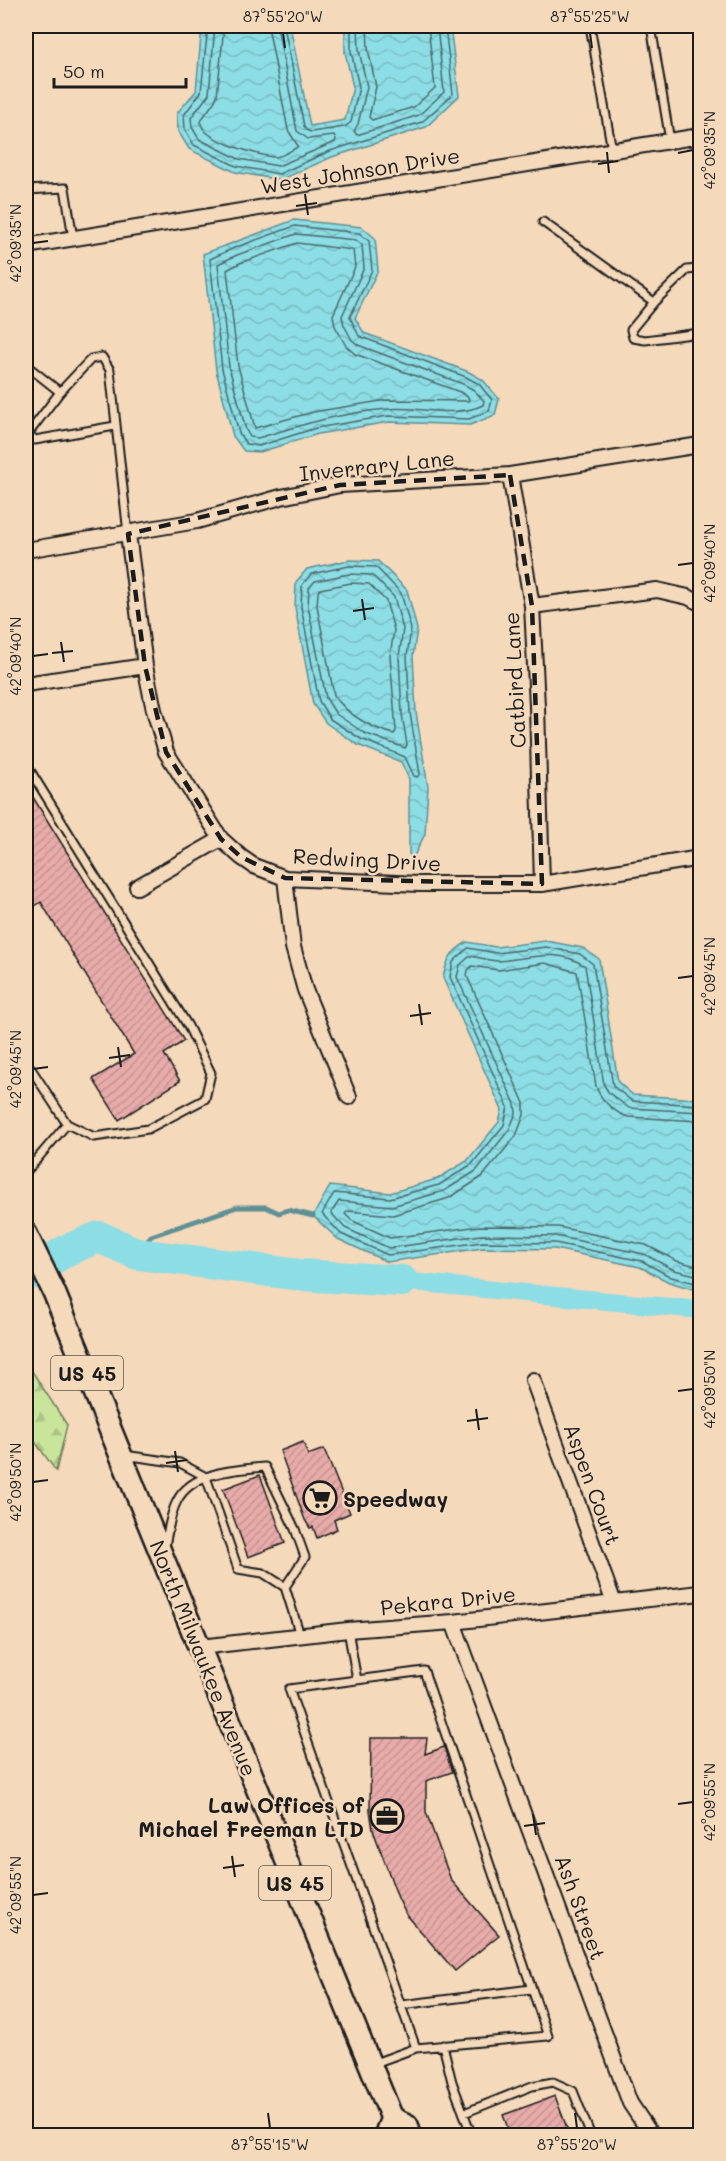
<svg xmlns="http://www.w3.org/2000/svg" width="726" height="2161" font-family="Mali,sans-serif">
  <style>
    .forest { fill: url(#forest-firs); stroke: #72805c; stroke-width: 1.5 }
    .water { fill: url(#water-waves); stroke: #5f9094; stroke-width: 1.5 }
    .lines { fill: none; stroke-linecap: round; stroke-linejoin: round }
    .shore { stroke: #49696c; stroke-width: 1.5 }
    .stream { stroke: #5f9094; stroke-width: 5 }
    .canal { stroke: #8cdde4; stroke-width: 18 }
    .river { stroke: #8cdde4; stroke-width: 32 }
    .building { fill: url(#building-hatch); stroke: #1c1c1c; stroke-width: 1.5 }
    .lane-casing { stroke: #1c1c1c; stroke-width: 11 }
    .street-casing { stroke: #1c1c1c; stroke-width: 18 }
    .primary-casing { stroke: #1c1c1c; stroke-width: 26 }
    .lane { stroke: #f4d9bb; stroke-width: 7 }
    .street { stroke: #f4d9bb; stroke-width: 14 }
    .primary { stroke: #f4d9bb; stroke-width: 21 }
    .marked { fill: none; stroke: #1c1c1c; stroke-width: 4.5; stroke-dasharray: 12 8; stroke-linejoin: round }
    .ticks { fill: none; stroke: #1c1c1c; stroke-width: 2 }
    .labels { text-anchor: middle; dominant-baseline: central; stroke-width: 5; stroke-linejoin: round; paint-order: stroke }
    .shield { fill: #f4d9bb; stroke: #5d554c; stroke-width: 1.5 }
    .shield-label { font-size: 20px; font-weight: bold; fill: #1c1c1c }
    .street-label { font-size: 21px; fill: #1c1c1c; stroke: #f4d9bb }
    .poi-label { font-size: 21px; font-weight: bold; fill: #1c1c1c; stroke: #f4d9bb; text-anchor: start }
    .neatline { fill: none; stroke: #1c1c1c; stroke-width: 2 }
    .ticks-label { font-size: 15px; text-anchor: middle; fill: #1c1c1c }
  </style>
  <defs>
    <pattern id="forest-firs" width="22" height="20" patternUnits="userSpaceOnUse" patternTransform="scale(1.5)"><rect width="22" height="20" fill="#c9e49b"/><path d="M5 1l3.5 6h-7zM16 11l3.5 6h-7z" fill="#acc385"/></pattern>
    <pattern id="water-waves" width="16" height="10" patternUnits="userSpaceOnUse" patternTransform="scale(1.5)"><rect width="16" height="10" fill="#8cdde4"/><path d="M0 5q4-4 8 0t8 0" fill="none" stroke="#78bdc3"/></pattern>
    <pattern id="building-hatch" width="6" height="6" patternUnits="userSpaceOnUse" patternTransform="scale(1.5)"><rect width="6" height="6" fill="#e7aba9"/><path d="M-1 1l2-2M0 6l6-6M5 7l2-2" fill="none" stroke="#c69391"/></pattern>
  </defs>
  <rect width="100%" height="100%" fill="#f4d9bb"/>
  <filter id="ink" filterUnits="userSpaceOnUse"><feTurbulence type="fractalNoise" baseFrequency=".0167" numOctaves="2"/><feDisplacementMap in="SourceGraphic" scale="12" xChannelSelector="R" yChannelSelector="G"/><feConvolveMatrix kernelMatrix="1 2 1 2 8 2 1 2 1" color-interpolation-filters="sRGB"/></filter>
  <g filter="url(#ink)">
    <path class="forest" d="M26 1362 67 1425 56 1471 26 1429Z"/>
    <path class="water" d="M202 26H290L310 126 345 120 353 87 345 52V26H450L459 96 426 127 332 157 280 180 235 172 189 149 178 131 177 113 196 91Z
      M294 220 362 227 375 238 378 270 355 318 364 333 469 372 483 380 499 399 495 415 470 425 389 422 318 434 260 452 244 451 233 436 216 370 203 254Z
      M349 560 378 561 407 590 417 629 413 656 416 712 428 787 425 834 413 858 409 854V779L401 762 358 745 326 723 313 704 295 607 296 582 307 569Z
      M546 941 583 948 599 959 618 1082 633 1095 700 1099V1289L696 1290 669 1282 640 1267 555 1249 483 1248 387 1262 338 1239 313 1216 330 1186 390 1193 437 1179 467 1161 499 1122 502 1110 443 978C447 958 450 953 467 942L496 947Z"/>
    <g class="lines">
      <path class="shore" d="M208 26 201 92 184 115 185 129 194 145 236 166 279 174 330 151 422 122 453 94 445 26
        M215 26 209 94 191 118 192 127 199 139 239 159 278 166 335 142 336 139 334 136 308 139 297 131 277 26
        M224 26 217 96C215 104 200 118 201 123 202 140 260 156 275 157 282 157 290 151 296 148L298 146 288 130 268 26
        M284 26 304 126 306 130 311 132 345 127 351 122 359 87 351 51V26
        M358 26 359 50 367 87 358 124 354 131 357 135 419 115 444 92 437 26
        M367 26 368 49 376 87 369 117 372 120 414 107 435 88 428 26
        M295 226 359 233 369 241 372 270 350 317 359 336 466 377 479 384 492 400 489 411 469 419 388 416 316 428 259 446 246 444 239 433 222 369 210 259 234 248Z
        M296 234 356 240 362 245 364 268 342 316 344 325 352 340 358 345 463 384 474 390 484 401 483 405C454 419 419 406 388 409 344 412 301 425 258 438L250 437 246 430 229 367 218 264 237 255Z
        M297 243 353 250 355 267 333 315 335 326 346 346 355 354 460 392 468 397 469 401 387 400 313 412 255 428 238 366 227 270 240 263Z
        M349 566 376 567 401 593 411 629 407 656 410 713 420 774 417 777 414 776 405 757 361 739 330 719 319 701 301 607 302 585 311 574Z
        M349 574 372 575 394 597 403 629 399 657 402 714 407 745 405 748 364 733 336 714 326 698 308 606 309 588 315 581Z
        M351 583 369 584 386 601 394 630 390 656 396 731 394 734C371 728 347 715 334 695L317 606 318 592 320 589Z
        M700 1105 632 1101 613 1086 593 964 580 954 546 947 496 953 468 948 453 962 450 977 508 1107 504 1125 472 1164 439 1185 390 1198 334 1193 322 1214 341 1234 388 1255 482 1242 555 1243 642 1261 671 1277 700 1284
        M700 1112 629 1108 609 1093 604 1085 585 966C557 947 529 959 498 961 489 961 479 957 470 956L460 965 457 977 515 1104 516 1113 509 1130 476 1171 444 1191 392 1206 339 1201 331 1213 345 1228 389 1248 481 1235 555 1236 644 1254 674 1270 700 1276
        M700 1121 628 1117C615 1113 600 1100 596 1086L577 972 545 963 498 970 472 966 468 970 467 976 524 1103V1115L516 1136 482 1177 449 1198 393 1215 348 1211 345 1214 351 1220 390 1238 480 1226 558 1227 646 1245 677 1261 700 1267"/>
      <path class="stream" d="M138 1254 151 1236 237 1207H266L279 1213 288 1210 313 1216"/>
      <path class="canal" d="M402 1281 700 1310"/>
      <path class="river" d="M26 1276 67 1250 99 1237 138 1254 300 1275 402 1281"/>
    </g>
    <path class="building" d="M26 786 184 1041 164 1054 180 1081 119 1120 93 1079 134 1054 41 902 35 906 26 891Z
      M303 1442 308 1455 324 1449 350 1513 334 1520 337 1529 317 1538 313 1527 310 1528 305 1520 280 1451Z
      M260 1475 285 1543 248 1557 223 1489Z
      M371 1738H427L425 1754 444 1747 452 1772 426 1781V1812L451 1880 499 1935 455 1971 406 1914 398 1898 373 1830 370 1810Z
      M555 2096 570 2136H511L503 2115Z"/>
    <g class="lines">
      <defs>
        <path id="lane" d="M590 26 612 150
          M651 26 670 141
          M26 190 65 188 73 238
          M543 222 654 302
          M700 272 698 269 687 270 654 302 631 330 633 338 645 340 700 333
          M26 365 60 392
          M115 426 35 440 28 434 60 392 91 359 102 357 110 370 128 534
          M26 764 188 1026 211 1073 205 1099 148 1129 94 1137 67 1124
          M26 1061 67 1124 26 1172
          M124 1455 180 1463 206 1477 238 1569 263 1573 285 1587 300 1635
          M165 1546C168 1532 170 1514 177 1501 192 1471 236 1470 265 1467L295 1529 305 1557 285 1587
          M348 1630 357 1680
          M401 2005 531 1989
          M443 2045 452 2082 472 2136
          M372 2064 416 2048 289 1689 424 1671 548 2036 416 2048
          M464 2113 532 2086 553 2082 573 2091 591 2136"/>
        <path id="street" d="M26 246 700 136
          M510 475 532 606 537 706 542 884
          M128 534 145 666 154 710 166 752 221 839 241 857 254 866 285 878 419 884H542L700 858
          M26 550 197 521 281 497 340 485 510 475 700 445
          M532 606 657 590 688 597 700 603
          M26 684 145 666
          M285 878 293 947 305 990 349 1097
          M137 887 221 839
          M533 1380 614 1603
          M453 1622 630 2103 652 2136
          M200 1647 348 1630 453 1622 700 1593"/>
        <path id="primary" d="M26 1234 54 1292 392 2118 407 2125 411 2136
          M385 2136 392 2118"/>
      </defs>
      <use href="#lane" class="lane-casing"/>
      <use href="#street" class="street-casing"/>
      <use href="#primary" class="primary-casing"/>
      <use href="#lane" class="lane"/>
      <use href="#street" class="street"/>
      <use href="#primary" class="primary"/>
    </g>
  </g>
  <path class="marked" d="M510 475 532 606 542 884 285 878 241 857 221 839 166 752 145 666 128 534 340 485Z"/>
  <path class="ticks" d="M283 33 285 48M590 33 592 48M607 152 609 173M678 153 693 150M598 164 618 161M305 194 308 215M296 206 317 203M33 243 48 241M678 565 693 563M362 599 365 620M353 611 374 608M61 642 64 662M52 653 73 651M33 656 48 654M678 978 693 976M419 1004 422 1025M410 1016 431 1013M118 1047 121 1067M109 1058 130 1055M33 1069 48 1067M678 1391 693 1389M476 1409 479 1430M467 1421 488 1418M175 1451 178 1472M166 1463 187 1460M33 1482 48 1480M678 1804 693 1802M533 1814 536 1835M524 1826 545 1823M232 1856 235 1877M223 1868 244 1865M33 1895 48 1893M268 2113 270 2128M575 2113 577 2128"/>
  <defs>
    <symbol id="supermarket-ring" viewBox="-11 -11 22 22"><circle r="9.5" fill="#f4d9bb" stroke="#1c1c1c" stroke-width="1.5"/><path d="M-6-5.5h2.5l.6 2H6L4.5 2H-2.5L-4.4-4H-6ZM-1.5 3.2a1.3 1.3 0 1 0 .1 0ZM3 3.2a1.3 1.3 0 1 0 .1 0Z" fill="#1c1c1c"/></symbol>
    <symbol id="office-ring" viewBox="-11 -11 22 22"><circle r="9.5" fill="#f4d9bb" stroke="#1c1c1c" stroke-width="1.5"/><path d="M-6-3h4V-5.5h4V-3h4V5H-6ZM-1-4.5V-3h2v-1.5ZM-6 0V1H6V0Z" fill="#1c1c1c"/></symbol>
  </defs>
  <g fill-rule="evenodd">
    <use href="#supermarket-ring" x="301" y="1479" width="38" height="38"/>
    <use href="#office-ring" x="368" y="1797" width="38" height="38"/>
  </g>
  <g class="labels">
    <g class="shield">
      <rect x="51" y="1356" width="72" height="34" rx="4.5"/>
      <rect x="259" y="1866" width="72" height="34" rx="4.5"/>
    </g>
    <g class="shield-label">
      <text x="87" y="1373">US 45</text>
      <text x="295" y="1883">US 45</text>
    </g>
    <g class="street-label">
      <text transform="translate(360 170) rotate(-9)">West Johnson Drive</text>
      <text transform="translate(377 465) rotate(-6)">Inverrary Lane</text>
      <text transform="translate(514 680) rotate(-93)">Catbird Lane</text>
      <text transform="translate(367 859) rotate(3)">Redwing Drive</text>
      <text transform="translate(593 1484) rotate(70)">Aspen Court</text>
      <text transform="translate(448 1600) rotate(-6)">Pekara Drive</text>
      <text transform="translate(204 1658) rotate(68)">North Milwaukee Avenue</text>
      <text transform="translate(581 1907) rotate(70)">Ash Street</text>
    </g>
    <g class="poi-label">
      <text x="343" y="1498">Speedway</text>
      <text x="364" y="1804" text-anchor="end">Law Offices of<tspan x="364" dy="24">Michael Freeman LTD</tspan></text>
    </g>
  </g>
  <rect width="726" height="2161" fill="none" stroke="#f4d9bb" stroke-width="66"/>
  <path d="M54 78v9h132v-9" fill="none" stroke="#1c1c1c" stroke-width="3"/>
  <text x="63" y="78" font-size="18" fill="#1c1c1c" stroke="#f4d9bb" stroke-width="4.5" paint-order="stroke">50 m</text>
  <rect x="33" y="33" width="660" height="2095" class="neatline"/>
  <g class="ticks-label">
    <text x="283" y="22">87°55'20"W</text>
    <text x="590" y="22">87°55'25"W</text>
    <text transform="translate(710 150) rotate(-90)" y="5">42°09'35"N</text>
    <text transform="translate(16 243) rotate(-90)" y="5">42°09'35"N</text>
    <text transform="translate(710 563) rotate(-90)" y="5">42°09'40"N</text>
    <text transform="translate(16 656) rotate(-90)" y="5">42°09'40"N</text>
    <text transform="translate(710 976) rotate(-90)" y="5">42°09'45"N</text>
    <text transform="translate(16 1069) rotate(-90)" y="5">42°09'45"N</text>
    <text transform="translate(710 1389) rotate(-90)" y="5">42°09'50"N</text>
    <text transform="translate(16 1482) rotate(-90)" y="5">42°09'50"N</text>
    <text transform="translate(710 1802) rotate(-90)" y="5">42°09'55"N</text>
    <text transform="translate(16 1895) rotate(-90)" y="5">42°09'55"N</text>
    <text x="270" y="2150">87°55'15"W</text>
    <text x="577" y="2150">87°55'20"W</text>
  </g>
</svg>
